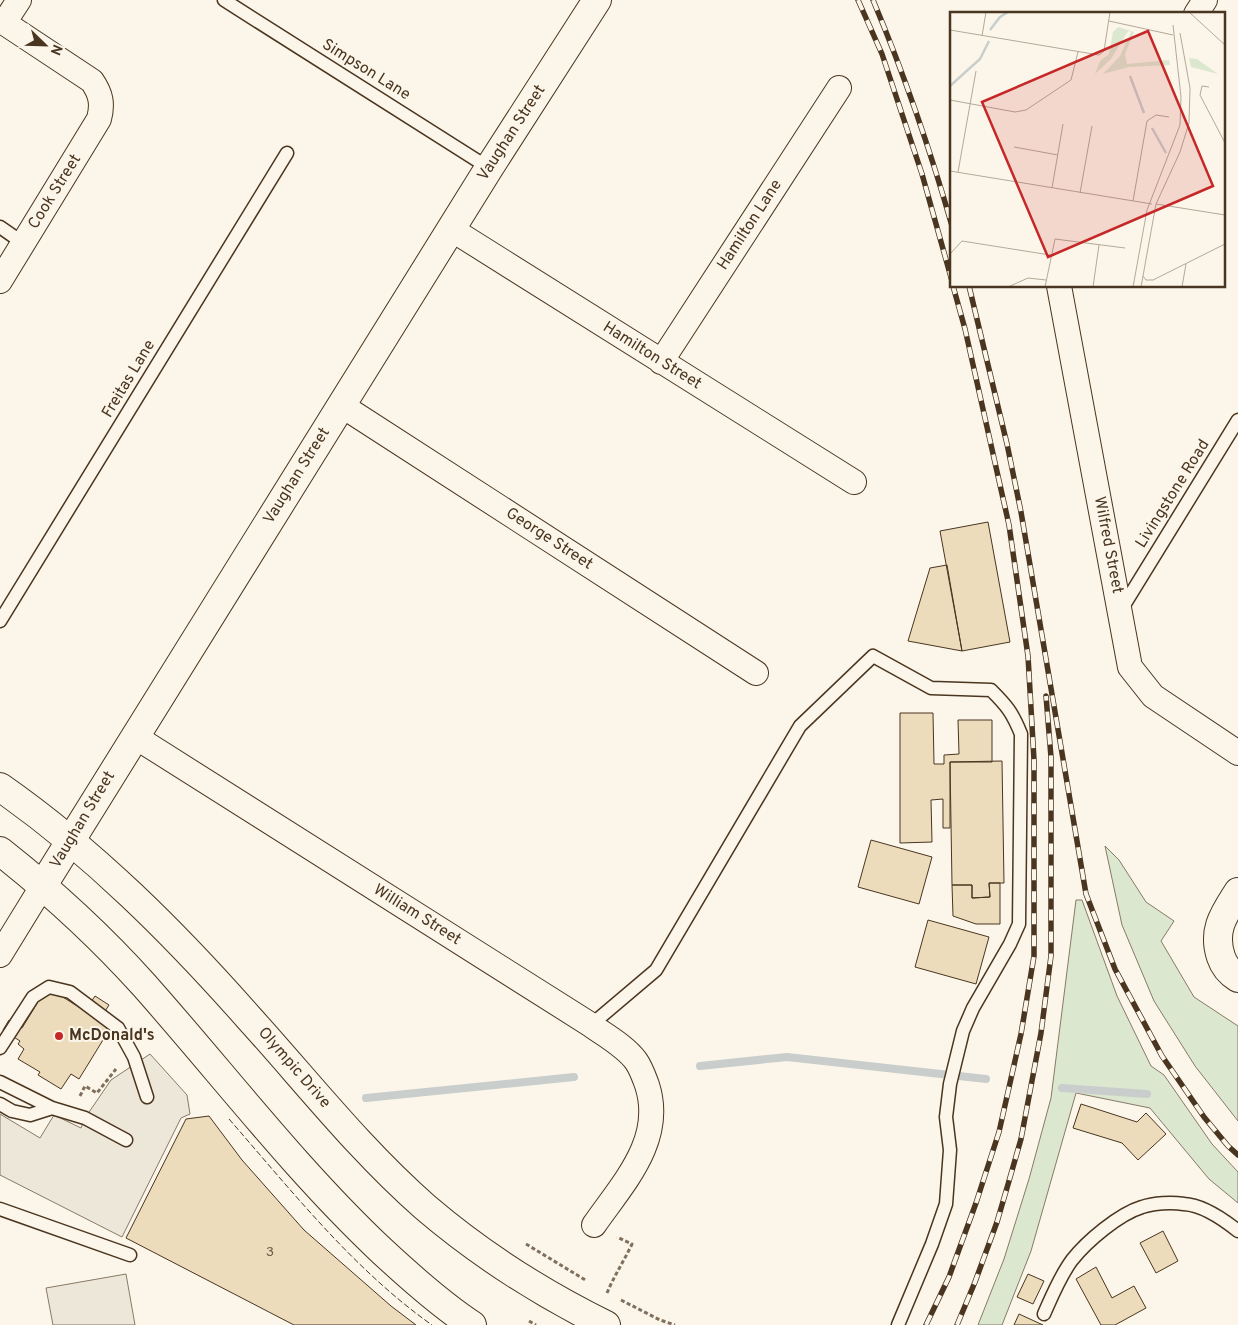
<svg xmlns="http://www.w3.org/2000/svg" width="1238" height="1325" font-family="Overpass,sans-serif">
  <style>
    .green { fill: #dce7d0; stroke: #887966 }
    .parking { fill: #ede7d9; stroke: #887966 }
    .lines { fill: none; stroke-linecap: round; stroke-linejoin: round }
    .stream { stroke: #c9cecd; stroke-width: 8 }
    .building { fill: #ecdcbc; stroke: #4a3520 }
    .service-casing { stroke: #4a3520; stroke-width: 15 }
    .minor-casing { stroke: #4a3520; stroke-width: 26 }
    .tertiary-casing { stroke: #4a3520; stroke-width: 30 }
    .secondary-casing { stroke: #4a3520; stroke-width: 30 }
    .trunk-casing { stroke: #4a3520; stroke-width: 30 }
    .path { stroke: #7f6f5c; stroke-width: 3; stroke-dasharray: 4 2.5; stroke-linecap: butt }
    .service { stroke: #fbf6e9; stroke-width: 12 }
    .minor { stroke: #fbf6e9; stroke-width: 24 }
    .tertiary { stroke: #fbf6e9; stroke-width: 28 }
    .secondary { stroke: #fbf6e9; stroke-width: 28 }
    .trunk { stroke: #fbf6e9; stroke-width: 28 }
    .rail-casing { stroke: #4a3520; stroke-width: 5.5 }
    .rail { stroke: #fbf6e9; stroke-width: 4; stroke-dasharray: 11; stroke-linecap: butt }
    .fence { stroke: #4a3520; stroke-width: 1; stroke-dasharray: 6 2.5; stroke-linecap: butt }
    .poi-dot { fill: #c62828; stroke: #fbf6e9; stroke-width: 2 }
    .labels { text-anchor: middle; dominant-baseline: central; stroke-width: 4; stroke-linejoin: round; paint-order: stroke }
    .number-label { font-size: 14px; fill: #725f47 }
    .street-label { font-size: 16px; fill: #4a3520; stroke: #fbf6e9 }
    .poi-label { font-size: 16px; font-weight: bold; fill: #4a3520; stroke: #fbf6e9; text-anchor: start }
    .inset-river { fill: none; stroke: #c9cecd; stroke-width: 2.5 }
    .inset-road { fill: none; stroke: #b4a999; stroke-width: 1 }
    .view { fill: #c62828; fill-opacity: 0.15; stroke: #c62828; stroke-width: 2.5 }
    .inset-edge { fill: none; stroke: #4a3520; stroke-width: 2.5 }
  </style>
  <rect width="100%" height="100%" fill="#fbf6e9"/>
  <path class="green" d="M1105 846 1119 860 1146 902 1174 921 1161 941 1194 997 1238 1026V1121L1195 1066 1154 1001 1122 925Z
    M1076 900H1082L1117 996 1151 1066 1164 1075 1212 1144 1238 1172V1203L1209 1179 1150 1108 1076 1093 1031 1251 1002 1325H978L1004 1259 1029 1179 1051 1098Z"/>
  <path class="parking" d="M150 1054 187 1095 190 1114 181 1118 122 1237 0 1175V1114L40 1138 54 1115 81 1128 85 1118 111 1080Z
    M126 1274 135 1325H53L46 1288Z"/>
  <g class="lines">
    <path class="stream" d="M700 1066 787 1057 986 1079
      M1062 1088 1147 1094
      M366 1098 574 1077"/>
  </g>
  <path class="building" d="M988 522 1010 642 962 651 940 531Z
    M947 565 962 651 908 641 930 568Z
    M900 713H933L934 764H944V755L959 754 958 720H992V762H950V828H943V799L931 800 932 842 900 843Z
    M1002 761 1004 883H989L990 897 972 898V885H952L950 762Z
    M871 840 932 857 919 904 858 887Z
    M989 883H1000V924H976L953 916 952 885H972V898L990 897Z
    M928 920 989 937 976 984 915 967Z
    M47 987 85 1011 95 996 109 1005 100 1019 111 1027 79 1079 71 1074 61 1089 38 1075 40 1072 18 1059 24 1049 18 1044 20 1041 3 1030 9 1020 22 1028Z
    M1081 1104 1137 1122 1146 1113 1166 1134 1138 1160 1122 1143 1073 1128Z
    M209 1116 242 1160 304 1230 391 1306 416 1325H294L126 1238 186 1119Z
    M1163 1231 1178 1261 1156 1273 1140 1243Z
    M1096 1267 1112 1298 1134 1286 1146 1308 1115 1325H1101L1076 1279Z
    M1028 1274 1044 1281 1033 1304 1017 1297Z
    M1019 1314 1043 1325H1014Z"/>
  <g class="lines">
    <defs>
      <path id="service" d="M224 0 489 168
        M0 227 23 243
        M1121 610 1238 420
        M0 621 287 153
        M591 1025 656 970 800 726 873 656 931 688 991 690C1007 706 1012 712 1021 734L1019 924 1010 944 973 1008 963 1031 950 1084 946 1117 950 1150 946 1204 932 1244 898 1325
        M0 1048 33 997 49 987 70 992 118 1028 134 1057 147 1097
        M0 1082 52 1108
        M0 1104 12 1111 30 1115 52 1108 85 1118 126 1140
        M0 1209 130 1255
        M1044 1314C1052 1296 1060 1276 1072 1260 1087 1241 1119 1214 1142 1207 1154 1203 1171 1202 1184 1204 1203 1205 1223 1219 1238 1231"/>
      <path id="minor" d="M1196 14 1205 0
        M0 20 92 81C101 94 103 104 99 119L0 281
        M4 23 19 0
        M451 229 854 482
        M1059 286 1130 667 1153 696 1238 753
        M661 362 839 88
        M341 405 756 673
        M134 736 591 1025C606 1036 625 1046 636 1061 641 1068 644 1077 647 1085 665 1140 623 1183 594 1225
        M0 955 43 885"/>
      <path id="tertiary" d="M1238 892C1224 914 1212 930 1221 957 1224 966 1230 973 1238 978"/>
      <path id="secondary" d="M43 885 489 168 597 0"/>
      <path id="trunk" d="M0 787C93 852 174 933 249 1018 307 1082 360 1150 425 1207 480 1254 541 1293 606 1325
        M0 851C52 892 100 936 144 985 223 1074 295 1169 382 1251 410 1277 440 1304 472 1325"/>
    </defs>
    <use href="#service" class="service-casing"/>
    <use href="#minor" class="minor-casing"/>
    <use href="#tertiary" class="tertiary-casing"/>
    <use href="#secondary" class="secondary-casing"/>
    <use href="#trunk" class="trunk-casing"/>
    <path class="path" d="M80 1096 85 1086 97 1093 116 1069
      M526 1244 587 1281
      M607 1293C614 1276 624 1261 632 1244L617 1237
      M621 1300 660 1320 675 1325
      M529 1321 536 1325"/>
    <use href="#service" class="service"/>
    <use href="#minor" class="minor"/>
    <use href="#tertiary" class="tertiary"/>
    <use href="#secondary" class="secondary"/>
    <use href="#trunk" class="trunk"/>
    <defs>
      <path id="rail" d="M858 0 882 54 922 174 952 281
        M873 0C904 74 930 149 952 226
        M969 286 1007 444 1021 512 1086 894 1115 969 1162 1056 1204 1117 1228 1146 1238 1155
        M926 1325 949 1277 976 1203 999 1132 1021 1034 1034 956V760L1028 656 1009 525 965 329 953 286
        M957 1325 975 1282 997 1222 1009 1181 1021 1139 1041 1033 1051 956V757L1046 696"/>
    </defs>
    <use href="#rail" class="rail-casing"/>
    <use href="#rail" class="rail"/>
    <path class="fence" d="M229 1119C291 1190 354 1270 432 1325"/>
  </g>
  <circle class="poi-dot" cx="59" cy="1036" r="5"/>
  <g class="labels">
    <g class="number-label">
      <text x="270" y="1252">3</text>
    </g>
    <g class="street-label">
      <text transform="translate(366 70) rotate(32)">Simpson Lane</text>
      <text transform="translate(512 133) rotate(-57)">Vaughan Street</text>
      <text transform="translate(55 192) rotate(-58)">Cook Street</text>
      <text transform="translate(750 225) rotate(-57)">Hamilton Lane</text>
      <text transform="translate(652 356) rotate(32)">Hamilton Street</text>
      <text transform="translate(129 379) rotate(-59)">Freitas Lane</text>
      <text transform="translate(297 476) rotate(-58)">Vaughan Street</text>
      <text transform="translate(1173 494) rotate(-58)">Livingstone Road</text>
      <text transform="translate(549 539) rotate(33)">George Street</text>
      <text transform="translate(1108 545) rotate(79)">Wilfred Street</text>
      <text transform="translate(83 820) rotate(-59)">Vaughan Street</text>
      <text transform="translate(417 915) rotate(32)">William Street</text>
      <text transform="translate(294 1068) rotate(49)">Olympic Drive</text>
    </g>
    <g class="poi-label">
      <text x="69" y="1036">McDonald's</text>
    </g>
  </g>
  <g transform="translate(950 12)">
    <rect width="275" height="275" fill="#fbf6e9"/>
    <path d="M168 15 184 20 175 42 177 52 219 48 220 53 179 55 153 62 170 44 181 20 178 19 161 47 145 62 150 49 159 42 163 20ZM239 46 247 47 268 62 241 55Z" fill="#dce7d0"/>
    <path class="inset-river" d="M40 18 50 5 58 0M180 64 194 101M0 74 30 47 39 29M202 116 216 141"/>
    <path class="inset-road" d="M239 0 275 33M159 9 223 23M0 18 149 43 154 39 160 0M32 24 36 0M259 75 252 74 250 83 275 131M0 88 65 100 76 98 121 68 128 40M64 135 108 143M0 159 202 192M8 160 26 59M102 176 113 112M130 181 142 114M183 189 197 109 206 103 219 105M206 192 275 203M0 242 12 229 100 243M193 264 196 268H203L275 232M58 275 78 266 96 268M95 275 105 227 175 236M143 275 149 233M183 275 197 198 230 113 231 85 223 13M191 275 206 192 230 140 239 111 240 76 230 21M232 275 236 252"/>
    <path class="view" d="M198 19 263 174 98 245 32 90Z"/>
    <rect width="275" height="275" class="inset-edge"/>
  </g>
  <g transform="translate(45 45) rotate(113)" stroke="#fbf6e9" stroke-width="4" paint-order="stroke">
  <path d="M0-4L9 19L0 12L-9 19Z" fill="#4a3520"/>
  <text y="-8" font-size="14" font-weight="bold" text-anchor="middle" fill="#4a3520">N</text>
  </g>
</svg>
